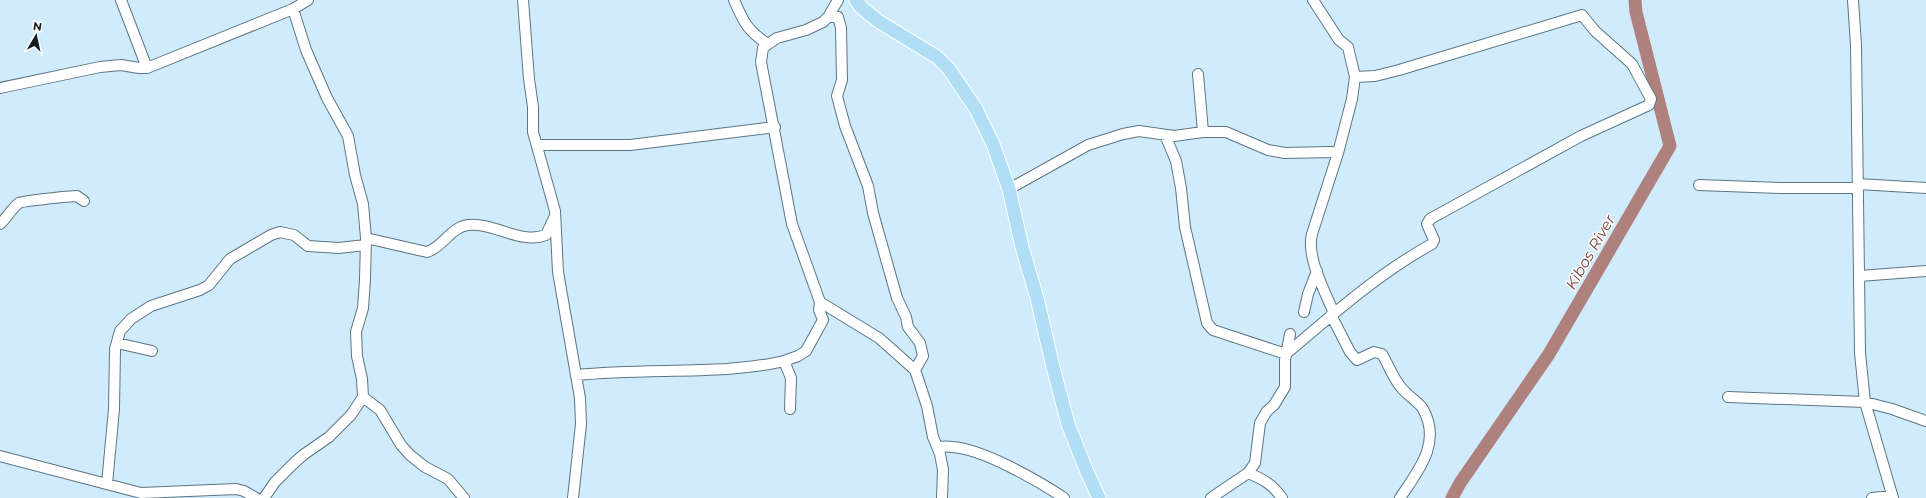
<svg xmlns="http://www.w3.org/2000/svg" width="1926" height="498" font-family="Montserrat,sans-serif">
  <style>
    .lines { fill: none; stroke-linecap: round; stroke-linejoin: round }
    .river { stroke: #af817e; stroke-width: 13 }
    .minor-casing { stroke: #5c7583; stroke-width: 12 }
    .major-casing { stroke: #fff; stroke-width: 15 }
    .minor { stroke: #fff; stroke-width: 10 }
    .major { stroke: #afdef5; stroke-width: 13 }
    .labels { text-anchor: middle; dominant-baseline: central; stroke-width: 3; stroke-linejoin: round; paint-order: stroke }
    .water-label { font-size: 15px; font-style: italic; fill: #7c3e3c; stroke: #fff }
  </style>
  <rect width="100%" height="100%" fill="#d0ecfc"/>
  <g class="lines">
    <path class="river" d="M1452 498 1460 483 1549 354 1670 146 1636 12 1635 0"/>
    <defs>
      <path id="minor" d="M121 0 147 68 293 9 308 0
        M523 0 529 79 533 107V132L555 211 558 272 580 398 581 424 573 498
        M734 0C743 21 748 32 768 44
        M1313 0 1339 40 1348 47 1355 77 1352 99 1338 153 1312 234C1306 257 1325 292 1334 313
        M1853 0 1856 45 1860 353 1865 402 1893 498
        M828 17H838L841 28 842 80 837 96 845 126 868 186 873 213 897 298 906 317 908 327 920 343 923 356 915 370 927 406 933 437 940 454 943 470 942 498
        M1198 74 1203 132
        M0 88 100 67 121 65 139 68H147
        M1165 135 1176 161 1181 188 1185 227 1207 323 1213 330 1286 354
        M538 145H630L775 127
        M1858 184 1926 188
        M1699 185 1780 188H1858
        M1009 189 1088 145 1123 134 1139 131 1174 136 1203 132H1226L1268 150 1285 153 1331 152 1338 153
        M0 224C7 218 11 209 19 203 22 201 71 196 77 196L84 201
        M366 238 427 252C443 247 451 227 468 225 493 222 521 245 546 235L554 218
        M1859 276 1926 271
        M820 302 879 338 915 370
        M1304 312 1308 294 1317 271
        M1331 315 1350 352 1357 360 1374 352 1382 354C1388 364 1392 376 1400 386 1406 395 1419 402 1423 409 1442 443 1418 471 1400 498
        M117 343 152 351
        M1286 354C1332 315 1379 273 1432 244L1434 240 1427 224 1430 219 1581 136 1649 105 1651 99 1632 64 1595 31 1582 15 1399 70 1375 76 1355 77
        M784 361 798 356 806 351 823 320 819 310 820 302 792 224 761 62 763 48 768 44 777 38 806 30 823 22 828 17 838 0
        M577 375C627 370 677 372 727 369 747 367 765 366 784 361L791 378 790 409
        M363 397 380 410 401 445 410 455 425 467 448 479 464 498
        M1728 397 1865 402 1892 409 1926 421
        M937 447C942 447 947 446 952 447 981 448 1039 481 1064 498
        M0 456 141 493 236 489 244 491 256 498
        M1248 473C1263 479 1272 484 1282 498
        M107 484 114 409 115 349 120 331 131 319 151 306 200 290 209 285 230 259 271 235 280 232 294 235 308 246 339 248 365 245
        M264 498 275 482 292 465 303 455 329 437 351 415 363 397 362 379 357 356 356 332 363 308 365 280 366 238 363 204 355 175 348 136 327 98 306 50 293 9
        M1211 498 1248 473 1255 463 1260 423 1267 411 1274 405 1285 387V360L1290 334
        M1872 498 1892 496"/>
      <path id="major" d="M856 0 861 7 878 21 937 57 949 69 976 109 993 144 1009 189 1022 247 1037 298 1053 367 1068 424 1087 472 1099 498"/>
    </defs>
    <use href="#minor" class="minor-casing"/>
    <use href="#major" class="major-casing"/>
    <use href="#minor" class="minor"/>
    <use href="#major" class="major"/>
  </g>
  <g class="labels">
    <g class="water-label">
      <text transform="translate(1590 252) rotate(-60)">Kibos River</text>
    </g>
  </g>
  <g transform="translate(36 36) rotate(9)" stroke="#ffffff" stroke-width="3" paint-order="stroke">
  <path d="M0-3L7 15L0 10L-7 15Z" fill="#131e23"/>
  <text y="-6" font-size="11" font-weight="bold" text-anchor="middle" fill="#131e23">N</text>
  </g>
</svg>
